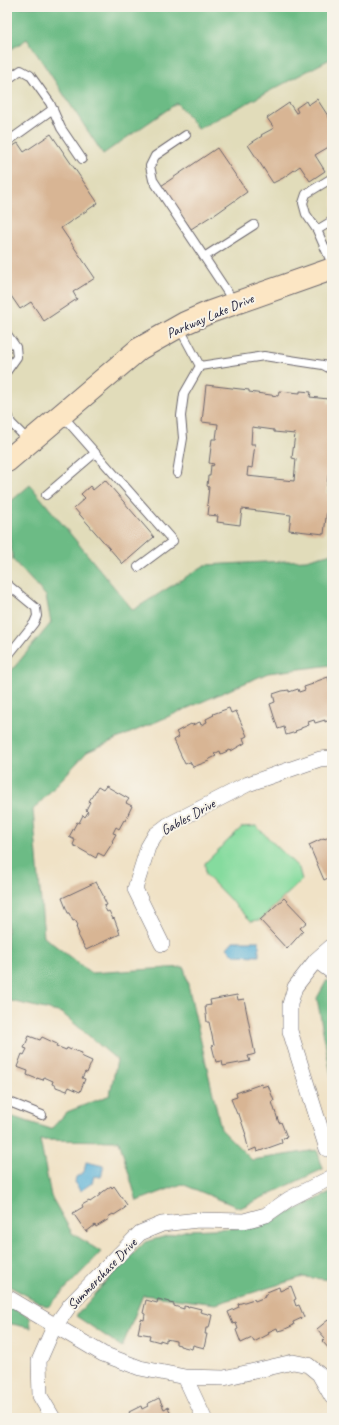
<svg xmlns="http://www.w3.org/2000/svg" width="339" height="1425" font-family="Caveat,sans-serif">
  <style>
    .built { fill: #e1dcba }
    .green { fill: #85db9e; stroke: #547e6c }
    .forest { fill: #6cbb85; stroke: #476e60 }
    .water { fill: #5bb2d8; stroke: #3e6a8a }
    .building { fill: #d8b594; fill-rule: evenodd }
    .lines { fill: none; stroke-linecap: round; stroke-linejoin: round }
    .lane-casing { stroke: #6a656c; stroke-width: 10 }
    .street-casing { stroke: #6a656c; stroke-width: 16 }
    .secondary-casing { stroke: #6a656c; stroke-width: 24 }
    .lane { stroke: #fff; stroke-width: 8 }
    .street { stroke: #fff; stroke-width: 15 }
    .secondary { stroke: #fce6c4; stroke-width: 22 }
    .labels { text-anchor: middle; dominant-baseline: central; stroke-width: 4; stroke-linejoin: round; paint-order: stroke }
    .street-label { font-size: 14px; fill: #22223b; stroke: #f7f3e8 }
  </style>
  <rect width="100%" height="100%" fill="#f7f3e8"/>
  <filter id="ink" filterUnits="userSpaceOnUse"><feTurbulence type="fractalNoise" baseFrequency=".025" numOctaves="2"/><feDisplacementMap in="SourceGraphic" scale="8" xChannelSelector="R" yChannelSelector="G"/><feConvolveMatrix kernelMatrix="1 2 1 2 8 2 1 2 1" color-interpolation-filters="sRGB"/></filter>
  <filter id="wash" filterUnits="userSpaceOnUse"><feTurbulence type="fractalNoise" baseFrequency=".012" numOctaves="4" result="noise"/><feDisplacementMap in="SourceGraphic" scale="16" xChannelSelector="R" yChannelSelector="G"/><feGaussianBlur stdDeviation="0.9" result="paint"/><feColorMatrix in="noise" values="0 0 0 0 0 0 0 0 0 0 0 0 0 0 0 0 0 1.4 0 .05"/><feComposite in="paint" operator="in"/></filter>
  <g filter="url(#wash)">
    <rect width="100%" height="100%" fill="#f0e2c6"/>
    <path class="built" d="M7 7H332V623L7 781Z"/>
    <path class="green" d="M256 826 299 868 302 880 260 920 251 921 206 875 205 863 242 827Z"/>
    <path class="forest" d="M7 7H332V58L198 129 177 103 103 154 27 39 7 52Z
      M30 485 133 610 205 565 306 560 332 553V665L268 673 87 752 33 810 44 937 91 973 184 967 221 1129 252 1160 317 1150 323 1169 240 1208 182 1184 137 1201 119 1141 40 1140 51 1196 72 1233 101 1252 48 1307 7 1285V1115L51 1129 67 1112 110 1095 117 1060 62 1013 7 1000V676L51 623 46 596 13 560 9 535 10 502Z
      M327 980 332 984V1081L317 998Z
      M332 1192V1280L303 1277 216 1304 143 1295 122 1347 76 1316 111 1276 145 1242 188 1230 260 1227Z
      M7 1305 30 1317 31 1328 7 1323Z"/>
    <path class="water" d="M233 941H259V956L234 955 227 948Z
      M86 1162 104 1166 101 1177 94 1176 92 1183 80 1191 75 1182 76 1177 84 1172Z"/>
    <g id="blocks">
      <path class="building" d="M317 99 332 122V145L315 155 325 171 310 181 300 166 283 178 273 183 248 145 262 136 261 135 274 128 267 118 289 103 296 113 298 112 296 108 306 101 308 105Z
        M51 134 98 203 61 228 95 278 73 292 77 299 44 321 31 302 20 309 7 290V150L18 143 24 152Z
        M217 148 247 192 213 216V215L191 229 161 186Z
        M206 385 249 390V392L278 396 279 391 300 393V391L311 392 310 397 328 399V403H332V447L326 493H329L324 534 289 530 291 515 242 509 240 525 217 522 218 516 208 515 209 506 207 505 209 487 207 486 208 476H210L211 465 213 466 214 464 209 463 212 439H216L218 424 202 422ZM252 427 274 430V432L295 434 292 458 296 459 294 481 247 476 248 467 252 468 255 444H251Z
        M105 480 154 537 123 564 74 508 85 498 81 494 90 486 93 490Z
        M328 677 330 684H332V719L325 722V720L315 723 314 720 308 722 309 725 301 728V729L295 731 296 732 286 735 284 727 278 729 270 704 275 702 273 694 282 691 289 690V692L298 689 299 692 305 690 304 687 313 684 312 683Z
        M229 708 231 713 236 711 247 736 243 738 245 743 231 751 230 750 221 754 220 751 214 754 216 756 208 760 209 761 193 767 190 762 185 764 174 740 179 737 176 732 191 724 192 725 200 722 201 725 207 722 206 719 214 715 213 714Z
        M106 786 129 799 126 803 132 806 125 821 124 820 119 829 116 827 113 833 116 834 112 841 113 842 104 856 98 853 96 858 73 845 75 840 69 837 77 822 79 823 83 815 85 817 88 812 86 810 90 802 89 801 98 787 103 790Z
        M332 835V876L324 880 309 845 324 838 325 839Z
        M96 882 104 897H103L107 905 104 906 107 912 109 911 113 919 114 918 120 934 86 950 78 935 79 934 76 927 78 925 75 920 73 921 69 913H68L62 898Z
        M284 898 307 922 300 928 303 931 287 949 260 920Z
        M237 995 238 1000 244 999 255 1054 248 1056 250 1061 223 1066 222 1061 216 1062 212 1046 214 1045 209 1022H207L205 1006 211 1005 210 1000Z
        M29 1036 40 1040 42 1037 57 1044 56 1046 66 1050 67 1048 71 1050V1049L82 1053 81 1056 92 1061 87 1073 85 1072 82 1078 85 1079 80 1092 69 1087 67 1091 56 1087V1086L52 1084 53 1081 44 1077 43 1080 37 1078V1079L27 1075 28 1071 17 1067 22 1054 24 1055 27 1049 24 1048Z
        M261 1084 262 1087 268 1085 274 1101 272 1102 279 1123 281 1122 287 1137 281 1139 282 1143 257 1152 256 1148 249 1151 245 1135H246L239 1114H237L231 1099 237 1097 236 1093Z
        M111 1186 112 1188 114 1186 127 1205 124 1206 125 1208 114 1215 113 1214 108 1217 109 1219 96 1227 95 1225 86 1232 73 1213 83 1207 82 1205 89 1201 90 1202 100 1195V1194Z
        M291 1286 296 1299 294 1300 296 1306 299 1305 304 1317 293 1322 294 1325 283 1330 278 1331 277 1328 268 1332 269 1334 254 1342 252 1338 241 1343 236 1330 238 1329 236 1323 233 1324 228 1312 239 1307 238 1304 254 1299 255 1301 265 1297 264 1295 268 1293 267 1292 279 1287 280 1291Z
        M158 1299 169 1302V1303L174 1304V1306L184 1309V1306L189 1307V1306L201 1309 200 1312 212 1315 209 1328H206L205 1334H207L204 1348 193 1345 192 1349 180 1346V1345L176 1344V1341L166 1339V1342L160 1340V1342L149 1339 150 1335 138 1333 141 1319 144 1320 145 1314 143 1313 146 1300 157 1303Z
        M328 1320 330 1323 332 1321V1352L322 1341 325 1338 317 1329Z
        M159 1398 164 1409 168 1407 172 1418H132L129 1412 141 1406 142 1409 148 1406 147 1404Z"/>
    </g>
  </g>
  <g filter="url(#ink)">
    <use href="#blocks" fill-opacity="0" stroke="#6a656c" stroke-width="1"/>
    <g class="lines">
      <defs>
        <path id="lane" d="M7 80 21 70 30 75 50 103 61 128 82 159
          M186 135 155 156 150 166 153 180 234 302
          M7 142 53 109
          M332 178 306 194 303 203 306 214 317 230 332 264
          M317 230 332 221
          M204 257 254 225
          M179 327 200 366 264 356 323 365 332 370
          M7 334 16 347 17 357 7 371
          M7 411 11 423 29 441
          M62 415 173 541 138 567
          M177 473 183 438 181 416 184 394 200 366
          M46 495 95 453
          M7 584 36 608 37 616 34 623 7 657
          M7 1101 42 1115"/>
        <path id="street" d="M162 944 135 889 148 847 155 835 168 825 248 784 320 759 332 758
          M316 960 332 972
          M327 1149 290 1031V1004L295 987 316 960 332 946
          M7 1297 103 1354 140 1368 185 1377 224 1378 293 1362 308 1365 319 1374 332 1397
          M185 1377 204 1418
          M53 1418 40 1396 39 1361 53 1329 70 1305 140 1233 162 1224 198 1220 244 1221 266 1215 289 1199 332 1177"/>
        <path id="secondary" d="M7 461 139 349 185 323 210 312 332 269"/>
      </defs>
      <use href="#lane" class="lane-casing"/>
      <use href="#street" class="street-casing"/>
      <use href="#secondary" class="secondary-casing"/>
      <use href="#lane" class="lane"/>
      <use href="#street" class="street"/>
      <use href="#secondary" class="secondary"/>
    </g>
  </g>
  <g class="labels">
    <g class="street-label">
      <text transform="translate(210 316) rotate(-23)">Parkway Lake Drive</text>
      <text transform="translate(188 817) rotate(-29)">Gables Drive</text>
      <text transform="translate(102 1274) rotate(-46)">Summerchase Drive</text>
    </g>
  </g>
  <rect width="339" height="1425" fill="none" stroke="#f7f3e8" stroke-width="24"/>
</svg>
